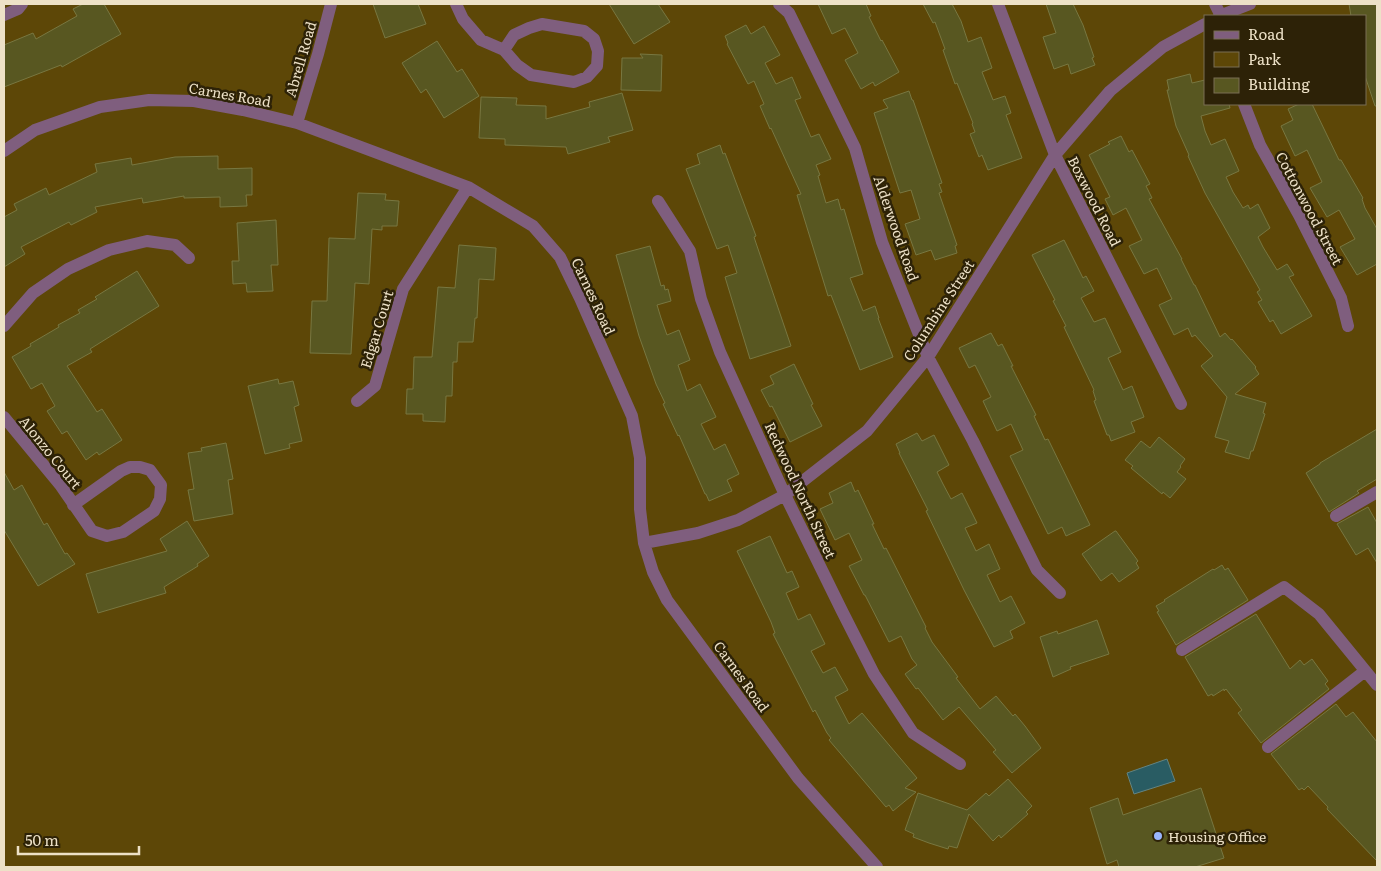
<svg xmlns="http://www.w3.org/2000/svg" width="1381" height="871" font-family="Literata,serif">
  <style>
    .green { fill: #5d4707; fill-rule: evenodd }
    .water { fill: #295c63; stroke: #648481 }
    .building { fill: #585721; stroke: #787741 }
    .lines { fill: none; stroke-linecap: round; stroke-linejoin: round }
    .minor { stroke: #7f5e7e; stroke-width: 12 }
    .poi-dot { fill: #99b5fd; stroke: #2d2207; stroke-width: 2 }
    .labels { text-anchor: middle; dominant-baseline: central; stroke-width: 5; stroke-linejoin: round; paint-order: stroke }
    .street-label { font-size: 14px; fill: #ede1c7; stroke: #2d2207 }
    .poi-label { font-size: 14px; fill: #ede1c7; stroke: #2d2207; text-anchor: start }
  </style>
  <rect width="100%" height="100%" fill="#3a2b01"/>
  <path class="green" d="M4 4H1377V867H4ZM1205 16H1365V104H1205Z"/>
  <path class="water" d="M1167 759 1175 781 1134 794 1127 773Z"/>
  <path class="building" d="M83 4H104L121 34 62 67 61 65 4 87V45L33 33 36 39 77 16 73 9Z
    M373 4H418L426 24 385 38Z
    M609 4H658L670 22 634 44Z
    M818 4H866L871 16 869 17 881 41 882 40 899 72 875 86 873 82 861 89 845 60 858 53 845 28 832 34Z
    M923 4H952L961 21 968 42 981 37 992 68 982 72 993 100 1005 96 1011 113 1006 115 1022 158 988 170 982 155 979 157 970 134 975 132 972 124 973 123 957 83 955 84 943 50 945 49 935 22 933 23Z
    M1046 4H1073L1083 25 1094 57 1092 58 1095 65 1071 74 1068 64 1054 69 1043 37 1056 33Z
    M1349 4H1377V106H1375L1365 76V16H1351Z
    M746 25 751 34 764 26 780 55 765 63 776 84 792 77 801 98 795 100 811 137 819 134 831 159 816 165 820 175 818 176 826 203 838 199 841 210 844 209 863 274 850 278 863 311 875 306 879 318H878L893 357 860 370 831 295 828 296 797 195 801 194 771 128 770 129 760 106 764 104 754 81 748 84 727 44 728 43 725 36Z
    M437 41 457 72 462 69 479 96 444 118 426 89 421 93 402 63Z
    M640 54 662 55 661 91 621 90 622 58H643Z
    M1190 74 1192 83 1205 80V104H1229L1230 108 1201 116 1205 131 1211 145 1225 139 1239 171 1226 177 1233 192 1243 208 1248 205 1250 209 1258 204 1270 228 1258 237 1263 247 1277 270 1287 264 1294 275 1289 277 1312 316 1281 334 1273 320 1270 322 1258 302 1262 300 1257 292 1260 290 1205 193 1188 156 1189 155 1176 126 1167 90H1169L1167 80Z
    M909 91 912 100H913L942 183 939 184 942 192 939 193 957 245 955 246 957 253 935 260 931 250 916 255 905 224 920 219 911 190 900 193 874 113 888 108 883 100Z
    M622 93 633 130 608 137 610 142 568 154 566 147 505 145V139L479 138 481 97 517 98 516 105 546 106V119L590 107 589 102Z
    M1299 104H1312L1339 160H1341L1345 167 1363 198 1362 199 1365 208 1377 229V264L1357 275 1340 247 1355 239 1339 210 1327 217 1310 188 1322 182 1307 150 1295 156 1281 126 1293 120 1288 109Z
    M1121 136 1129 152 1132 150 1150 184 1146 186 1152 198 1149 199 1182 259H1181L1194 285H1195L1220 337 1225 333 1231 340 1232 339 1256 367 1255 368 1259 374 1235 394 1266 403 1263 413 1265 414 1253 451H1251L1249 459 1225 452 1229 441 1215 437 1227 397 1201 366 1213 356 1195 335 1192 337 1188 328 1174 335 1159 305 1172 299 1157 268 1144 274 1129 246 1142 240 1126 208 1113 215 1105 199 1110 197 1089 155 1110 144 1108 142Z
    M720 145 723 154 725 153 756 236 754 237 756 243 791 346 750 359 725 277 737 273 728 245 717 249 686 169 700 164 697 154Z
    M218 156V169L252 168V195H246L247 206 220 207V197L184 198V196L143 203 142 198 95 207 97 212 71 225 69 222 21 247 25 254 4 267V217L17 210 14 204 46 188 49 195 97 172 95 164 131 158 132 165 175 157Z
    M358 193 386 194 385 200 399 201 397 226H382V230L372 229 369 284 355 283 351 354 310 353 312 301H327L329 238 355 239Z
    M276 220 278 265H271L273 291 247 292 246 283 233 284 232 261H239L237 223Z
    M1064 240 1083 278 1086 276 1094 291 1081 298 1094 322 1105 318 1121 352 1108 358 1123 390 1132 386 1144 417 1131 422 1135 432 1111 441 1109 435H1107L1094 401 1096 400 1093 391 1094 390 1064 327 1066 326 1053 301 1055 300 1032 255Z
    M459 245 496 248 494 280 479 279 477 318H475L473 342H458L457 362H453L452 396H446L445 422 423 421V414H406L407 389H413L414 357H432L438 287 455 288Z
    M650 246 661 286 664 285 665 290 668 289 671 301 657 305 661 318 667 335 679 330 690 360 678 365 687 391 700 384 716 417 701 424 714 450 725 444 739 474 727 480 732 491 709 501 706 494H705L679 435 678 436 663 404 665 403 656 384 639 336 616 255Z
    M137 271 159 306 90 349 92 352 67 366 97 412 102 409 122 440 99 455 97 452 86 460 67 431 62 434 47 411 55 406 42 383 31 389 12 357 31 346 30 344 59 327 58 325 80 313 78 310 97 299 95 297Z
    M991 333 998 346 1002 344 1013 366H1011L1036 415 1034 416 1045 440 1048 439 1090 525 1066 536 1062 527 1048 534 1010 456 1023 450 1011 424 997 431 983 401 991 397 975 365 969 368 959 348Z
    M794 364 813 404 811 405 822 426 790 442 772 406 770 407 761 390 774 384 770 376Z
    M278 379 279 384 293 381 299 405 294 407 302 441 289 444 290 448 265 454 248 386Z
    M1377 429V479L1357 491 1359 493 1329 512 1306 473 1320 464V463Z
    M917 433 922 441 934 435 949 465 937 472 943 484 951 499 962 493 977 523 965 528 976 551 989 544 1000 569 987 575 1000 602 1011 596 1025 623 1010 631 1013 638 994 647 964 590 926 511 928 510 899 453H900L896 444Z
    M1159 437 1185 459 1180 466 1181 467 1177 472 1186 479 1170 498 1163 492 1162 494 1131 468 1133 466 1125 460 1141 441 1150 448Z
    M226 443 233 479 228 480 233 514 194 521 188 490 194 489 188 453 202 451 201 448Z
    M4 472 14 490 22 485 44 525 47 523 65 554 67 553 75 564 38 586 4 530Z
    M851 482 855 492 858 490 874 524H872L884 549 886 548 926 627 925 628 932 642 958 677 956 678 980 709 996 696 1013 716 1015 714 1025 726 1041 748 1012 773 993 752 996 750 959 707 943 720 918 688 916 689 905 674 917 665 912 659 901 636 889 642 865 595H864L849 566 862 560 849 533 835 540 820 509 833 503 829 493Z
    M1368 507 1377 523V563L1368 548 1356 555 1337 524Z
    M187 521 209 556 197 564 198 566 164 587 166 593 98 613 86 574 167 551 160 539Z
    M1115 531H1116L1138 561 1136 563 1139 568 1119 582 1112 573 1101 581 1082 554Z
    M770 536 787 573 792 571 799 587 786 593 798 620 810 614 825 644 811 651 823 673 835 667 848 690 835 697 849 724 862 713 917 778 905 788 916 792 893 811 889 805 886 807 829 740 831 738 827 733 815 710 813 712 773 634 775 633 771 622 737 551Z
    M1222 565 1225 570 1228 568 1248 600 1176 645 1157 612 1159 611 1156 606 1165 601 1164 600 1213 569 1214 570Z
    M1256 614 1290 669 1300 660 1304 665 1312 659 1328 681 1325 684 1329 689 1261 743 1238 713 1242 710 1226 689 1224 691V689L1213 696 1212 694 1208 696 1185 657Z
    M1097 620 1109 654 1070 667 1071 669 1053 677 1040 637 1057 631 1058 634Z
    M1336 704 1346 717 1353 712 1377 742V861L1327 809 1328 807 1308 786 1304 790 1302 788 1299 790 1271 754Z
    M1008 779 1032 806 1026 812 1028 814 1001 838 999 835 993 841 969 814 957 848 949 846 948 849 929 843 913 837 914 834 905 830 918 793 967 810 986 793 989 796Z
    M1201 788 1224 858 1195 867H1119L1117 860 1107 864 1090 808 1118 798 1123 815Z"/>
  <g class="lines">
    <path class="minor" d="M456 4 463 19 481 40 504 50 517 65 531 75 574 82 587 77 597 66 598 51 594 39 584 31 542 24 529 28 514 35 504 50
      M779 4 789 13 855 148 882 242 928 357 973 441 1037 570 1060 593
      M998 4 1055 155 1181 404
      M1215 4 1221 16
      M4 15 18 9 22 4
      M1219 16 1250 4
      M1244 104 1260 145 1299 215 1341 298 1348 326
      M297 123 318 54 331 4
      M4 151 35 130 100 107 149 100 194 101 243 110 297 123 468 187 533 226 560 257 580 298 632 416 640 458V509L644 543 653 572 667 600 798 778 877 867
      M658 201 690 251 701 299 720 352 785 495 842 611 874 674 913 733 960 764
      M4 326 33 293 68 269 109 250 147 241 175 245 189 258
      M357 401 375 386 403 289 468 187
      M4 417 61 486 92 531 107 536 123 532 154 511 160 499 161 485 150 470 140 467H130L121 471 73 505
      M1336 516 1377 492
      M644 543 698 533 738 520 785 495 867 431 928 357 1055 155 1110 91 1163 47 1205 24
      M1182 650 1284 587 1319 614 1377 685
      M1268 747 1365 671"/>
  </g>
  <circle class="poi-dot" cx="1158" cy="836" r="5"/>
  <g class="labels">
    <g class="street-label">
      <text transform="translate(300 59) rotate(-74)">Abrell Road</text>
      <text transform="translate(230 94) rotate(10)">Carnes Road</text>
      <text transform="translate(1095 201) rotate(63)">Boxwood Road</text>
      <text transform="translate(1310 208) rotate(62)">Cottonwood Street</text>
      <text transform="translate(897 228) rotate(71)">Alderwood Road</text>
      <text transform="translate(594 296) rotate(65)">Carnes Road</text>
      <text transform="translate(938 310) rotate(-57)">Columbine Street</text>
      <text transform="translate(376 329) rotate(-73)">Edgar Court</text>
      <text transform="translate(51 452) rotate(51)">Alonzo Court</text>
      <text transform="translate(801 490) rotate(65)">Redwood North Street</text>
      <text transform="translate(742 676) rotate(54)">Carnes Road</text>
    </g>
    <g class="poi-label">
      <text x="1168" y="836">Housing Office</text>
    </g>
  </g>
  <rect width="1381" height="871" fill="none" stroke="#ede1c7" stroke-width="10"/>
  <rect x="1204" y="15" width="162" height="90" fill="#2d2207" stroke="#7a6e54"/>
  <rect x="1214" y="31" width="25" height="8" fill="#7f5e7e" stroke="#7a6e54"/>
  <text x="1248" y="40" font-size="15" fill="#ede1c7">Road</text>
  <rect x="1214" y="52" width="25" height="15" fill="#5d4707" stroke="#7a6e54"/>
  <text x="1248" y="65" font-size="15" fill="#ede1c7">Park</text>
  <rect x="1214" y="78" width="25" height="15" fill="#585721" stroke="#7a6e54"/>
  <text x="1248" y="90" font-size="15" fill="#ede1c7">Building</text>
  <path d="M18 846v8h121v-8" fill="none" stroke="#ede1c7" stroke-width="2.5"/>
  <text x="25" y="846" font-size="15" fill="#ede1c7" stroke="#2d2207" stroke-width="4" paint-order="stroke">50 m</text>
</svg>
